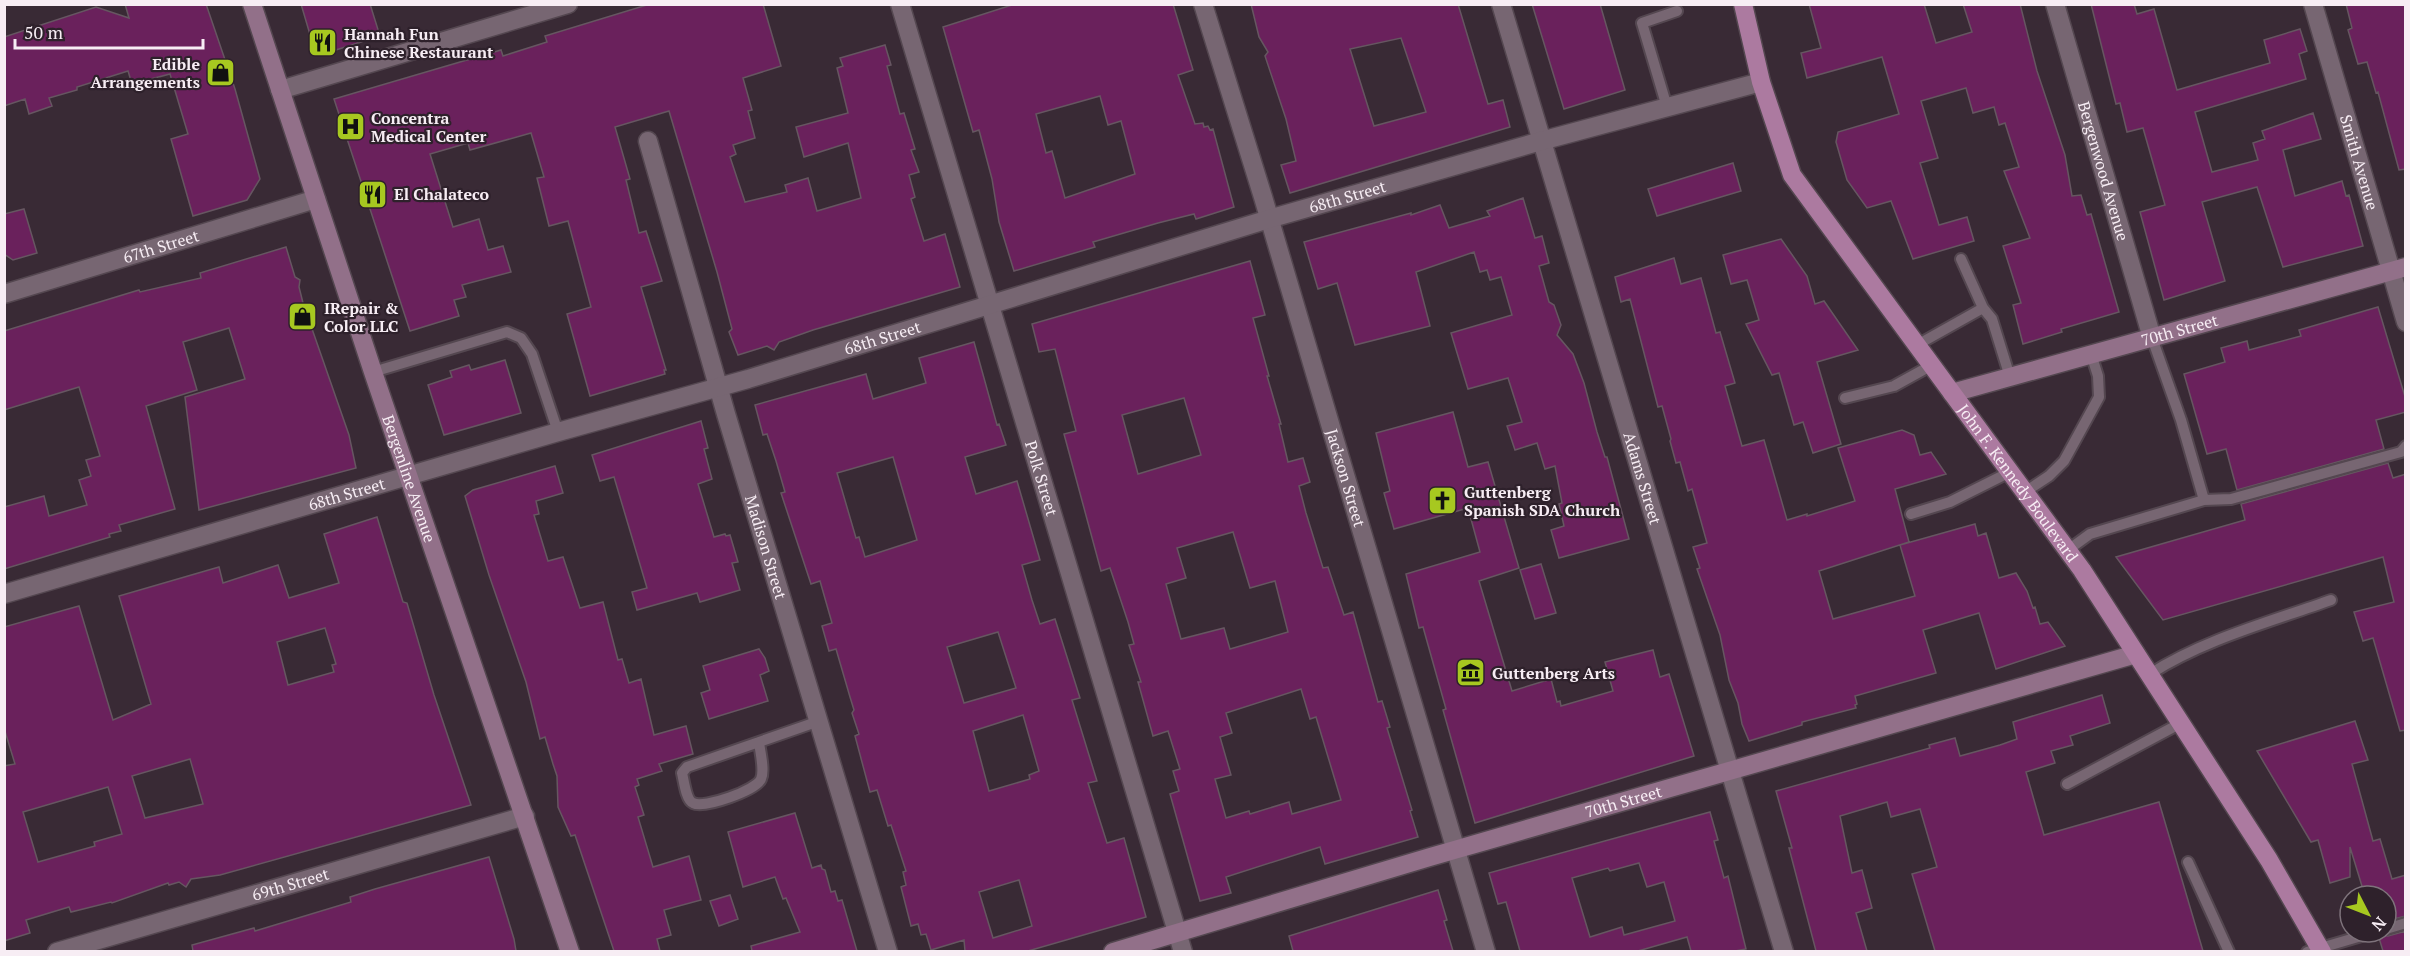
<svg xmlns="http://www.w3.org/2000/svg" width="2410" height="956" font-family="'PT Serif',serif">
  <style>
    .building { fill: #6a215c; stroke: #665661; stroke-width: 1.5; fill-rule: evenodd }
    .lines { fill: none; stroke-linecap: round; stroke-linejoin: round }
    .lane-casing { stroke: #544750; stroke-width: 14 }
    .street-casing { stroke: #544750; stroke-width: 21 }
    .secondary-casing { stroke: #544750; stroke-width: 21 }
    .primary-casing { stroke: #544750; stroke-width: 21 }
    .lane { stroke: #776672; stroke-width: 10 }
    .street { stroke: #776672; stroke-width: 18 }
    .secondary { stroke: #927089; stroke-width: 18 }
    .primary { stroke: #ac7aa0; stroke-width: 18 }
    .labels { text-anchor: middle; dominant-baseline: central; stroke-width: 4.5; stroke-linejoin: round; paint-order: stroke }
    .poi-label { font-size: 16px; font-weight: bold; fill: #f7edf4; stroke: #2e212b; text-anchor: start }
    .street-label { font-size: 16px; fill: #f7edf4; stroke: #2e212b }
  </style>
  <rect width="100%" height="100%" fill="#392a35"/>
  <path class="building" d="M125 4H206L235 89 260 179 247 200 193 216 171 139 188 134 170 74 132 84 128 71 77 87V90L49 98 52 106 29 114 25 99 4 106V37L96 7 129 18Z
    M301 4H370L380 36 320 55 313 37 311 38Z
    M650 4H763L781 66 743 78 752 110 748 111 755 138 733 145 736 154 730 157 745 202 787 192 785 185 808 178 817 211 861 198 848 143 804 157 796 127 848 113 837 68 843 66 840 58 885 45 891 65 887 66 900 114 904 113 915 149 911 150 919 172 909 175 915 197 911 199 924 241 945 234 960 287 813 330 779 342 774 350 767 346 738 355 729 332 732 329 717 272 669 111 615 127 630 179 626 180 639 233 646 231 662 281 641 287 666 370H664L665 374 590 396 567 314 591 307 568 221 549 226 537 178 544 177 531 133 470 150 468 143 430 154 453 227 479 219 488 250 503 246 511 272 462 285 466 297 454 300 459 316 410 331 334 99 501 50 503 56 547 42 545 36Z
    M1015 4H1173L1193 70 1178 75 1195 124 1203 123 1204 127 1208 126 1210 130 1213 129 1234 207 1196 219 1194 214 1158 223 1093 242 1095 247 1014 271 999 222 992 179 979 130 973 132 943 27ZM1100 96 1108 125 1121 121 1135 174 1065 198 1052 151 1046 153 1036 114Z
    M1251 4H1458L1488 104 1503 100 1510 127 1290 193 1281 165 1296 161 1286 119 1265 56 1268 52 1259 37ZM1401 38 1426 112 1374 126 1350 49Z
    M1532 4H1600L1625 90 1564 109Z
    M1809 4H1924L1936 43 1972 32 1963 4H2020L2037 71 2065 155 2072 196 2081 195 2087 215 2091 214 2119 312 2061 329 2062 332 2023 344 2013 305 2021 303 2003 246 2030 238 2004 171 2019 167 2005 123 1999 125 1994 107 1973 113 1966 88 1921 101 1938 158 1920 163 1939 225 1967 217 1974 241 1913 259 1891 201 1867 208 1847 180 1836 142 1838 132 1899 114 1882 57 1807 78 1801 53 1821 48Z
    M2091 4H2134L2137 14 2154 9 2177 90 2270 63 2264 40 2300 29 2307 51 2299 54 2306 79 2195 112 2212 172 2258 160 2253 143 2265 139 2262 131 2313 113 2321 139 2283 150 2295 196 2342 181 2346 196 2349 195 2363 246 2283 267 2257 187 2202 202 2225 281 2164 300 2140 212 2165 205 2143 128 2127 132 2120 103 2116 104Z
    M2346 4H2406V169L2399 170 2378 92 2376 93 2367 62 2358 64 2348 30 2352 28Z
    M1733 163 1741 191 1657 216 1648 189Z
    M1523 198 1535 238 1542 236 1549 263 1539 266 1549 302 1554 305 1561 325 1557 335 1573 354 1584 383 1597 432 1605 457H1607L1629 539 1559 558 1551 530 1564 526 1559 504 1562 503 1555 466 1545 469 1537 443 1515 450 1507 426 1522 422 1508 378 1468 389 1451 333 1512 315 1501 277 1490 280 1487 270 1480 272 1474 252 1416 272 1430 326 1355 345 1337 283 1318 289 1304 242 1411 213V215L1440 205 1449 228 1490 216 1487 211Z
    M24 209 37 253 13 260 4 254V214Z
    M1781 239 1807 276 1815 304 1824 301 1858 350 1817 362 1841 444 1813 453 1803 422 1794 425 1779 373 1772 375 1746 324 1759 320 1747 280 1731 284 1723 255Z
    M286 247 295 277 300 280 299 287 303 303 349 435 356 468 199 510 185 397 245 379 229 328 183 342 197 390 146 406 175 509 119 525 121 531 109 534 110 537 4 569V507L44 496 49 516 87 505 79 480 91 476 86 460 100 456 79 387 4 410V331L139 290 140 292 201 278 200 273Z
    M1674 258 1681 284 1701 278 1716 333 1720 332 1735 383 1725 386 1742 446 1764 440 1787 520 1807 514V516L1855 501 1838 448 1902 430 1914 435 1920 455 1931 452 1946 474 1895 489 1909 542 1819 571 1833 619 1915 596 1900 545 1975 524 1978 536 1986 533 1999 578 2016 573 2027 591 2033 608 2035 607 2040 624 2048 622 2065 646 1996 669 1979 613 1923 630 1936 673 1855 696 1857 704 1855 705 1856 708 1802 722V725L1749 741 1742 724 1738 703 1729 680 1720 635 1697 569 1700 568 1693 547 1707 543 1692 489 1688 491 1680 462 1676 463 1670 441 1671 439 1662 406 1658 407 1630 299 1621 302 1615 277Z
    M1250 261 1265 315 1253 318 1269 376H1267L1281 424H1279L1288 462 1303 458 1310 482 1299 486 1306 513 1323 568 1328 567 1344 615 1353 612 1378 702 1382 701 1390 727 1387 728 1412 810 1410 811 1418 837 1325 864 1320 847 1226 877 1231 893 1200 901 1170 794 1179 791 1173 771 1180 769 1168 731 1153 736 1138 682H1141L1129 645 1134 644 1128 622 1110 568 1101 571 1064 434 1076 431 1055 349 1039 352 1032 324ZM1184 398 1201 455 1138 474 1122 415ZM1233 532 1250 588 1275 581 1288 632 1230 649 1224 628 1181 639 1166 584 1186 578 1177 548ZM1301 689 1310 719 1316 717 1341 800 1292 814 1289 802 1250 814 1249 811 1226 818 1215 779 1231 775 1220 737 1232 733 1226 713Z
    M2378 307 2406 400V412L2376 420 2384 449 2237 490 2226 449 2207 454 2184 374 2225 362 2221 348 2247 341 2249 350 2301 336 2299 330Z
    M974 342 997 425 999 424 1006 445 965 457 976 494 1017 481 1040 560 1022 565 1032 600 1040 624 1055 619 1080 698 1072 700 1097 781 1088 783 1107 843 1124 838 1146 917 1028 951H965L964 940 931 950 926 934 921 935 918 924 911 926 901 887 906 885 903 872 906 871 891 825 888 826 877 790 870 792 855 736 859 734 852 713 854 710 850 697 836 649 829 651 822 626 832 623 820 581 811 584 781 493 785 492 776 461 767 434 763 435 755 405 866 374 873 399 926 383 919 358ZM893 457 917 540 865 557 859 537 856 538 837 473ZM998 632 1016 688 964 703 947 647ZM1023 715 1039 771 1029 775 1030 779 989 791 973 731ZM1019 880 1032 926 993 938 979 892Z
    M505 360 521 413 444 435 428 385 452 377 450 371 469 365 471 370Z
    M1453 412 1468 467 1488 462 1519 568 1479 581 1512 691 1551 679 1557 702 1560 701 1561 706 1613 691 1605 662 1653 650 1660 677 1669 674 1694 756 1475 823 1443 710 1446 709 1423 627 1419 628 1406 574 1480 552 1468 508 1394 529 1384 493 1390 491 1376 433Z
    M701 421 708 448 704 449 712 479 698 484 714 537 725 534 726 536 730 535 738 562 732 563 740 590 700 602 697 593 637 610 632 592 647 588 614 477 600 481 592 455Z
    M2388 463 2393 478 2406 474V730L2400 731 2373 638 2363 641 2354 612 2394 602 2383 557 2163 620 2116 557 2245 520 2241 504Z
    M555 466 563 493 536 501 539 514 534 515 548 561 563 557 580 608 603 602 618 660 622 659 629 683 641 679 654 735 686 726 693 754 659 764 662 771 637 779 639 785 635 787 644 815 638 817 653 867 689 856 701 900 664 910 671 935 657 939 660 951H614L575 835 571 836 558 807 557 776 553 764 545 737 540 739 526 682 489 575 465 496 473 490Z
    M377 517 403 602 407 603 434 695 471 805 220 875 191 879 186 887 179 882 169 885 168 883 112 903 111 902 71 912 69 907 26 920 30 933 4 941V766L15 764 4 728V627L79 606 113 720 151 704 119 596 219 567 223 583 278 565 289 598 339 583 324 534ZM325 628 336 664 332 665 334 672 288 685 277 642ZM190 759 203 804 145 818 132 776ZM108 787 122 834 94 842 95 846 38 862 23 812Z
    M1541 564 1556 613 1535 619 1520 570Z
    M759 649 765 658 769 671 760 675 768 701 709 719 701 693 710 690 703 666Z
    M2102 695 2110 723 2070 736 2073 745 2051 751 2055 763 2026 772 2044 835 2159 802 2203 951H1935L1912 874 1937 867 1920 809 1891 817 1887 802 1840 816 1852 873 1862 870 1872 908 1856 913 1867 951H1816L1789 848H1792L1776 791 1930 748 1929 745 1955 738 1960 756 2000 745 2017 739 2013 722Z
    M2355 721 2368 760 2352 764 2373 841 2380 839 2392 879 2406 875V916L2386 921V896H2365L2350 847V877L2330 883 2318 840 2311 842 2257 751Z
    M1710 812 1718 840 1714 841 1724 878 1728 876 1746 949 1735 951H1691L1687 937 1638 951H1520L1506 902 1498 904 1489 873ZM1639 863 1647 887 1664 882 1675 921 1624 935 1622 927 1590 937 1572 878 1608 868 1610 871Z
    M795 813 812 868 821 865 822 869 825 870 831 892 835 891 838 901 842 900 857 951H752L751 946 800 932 786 898 783 899 775 877 743 887 728 832Z
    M489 857 514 939 516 951H193L192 945 254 928 255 931 351 902 350 897 375 889Z
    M1438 890 1447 920 1444 921 1453 951H1293L1289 936Z
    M730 895 738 919 719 926 710 901Z
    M2406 931V951H2383L2379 938 2382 935 2388 936Z"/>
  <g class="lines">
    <defs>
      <path id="lane" d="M1667 107 1642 23 1677 11
        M1983 308 1992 319 2010 377
        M2152 338 2181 420 2204 500
        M1917 345 1983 308 1961 259
        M373 372 507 332 521 338 532 354 558 432
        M1845 398 1894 386 1932 365
        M2025 492 2049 476 2064 461 2099 397 2098 376 2091 354
        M1911 514 1950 502 2010 472
        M2068 550 2090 534 2204 500 2231 499 2401 452 2406 446
        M2150 674C2205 639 2270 622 2331 600
        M759 742C760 752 765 770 761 779 757 790 704 809 693 803 686 800 684 781 682 773L687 767 802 727 819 721
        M2067 784 2181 723
        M2188 862 2229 952
        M2386 929 2406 923
        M2307 952 2375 932"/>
      <g id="street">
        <path id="s1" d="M900 4 1183 952"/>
        <path id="s2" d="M1203 4 1263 197 1486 952"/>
        <path id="s3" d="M1501 4 1784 952"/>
        <path id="s4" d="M2055 4 2152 338"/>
        <path id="s5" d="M2313 4 2406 322"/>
        <path d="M280 90 568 4"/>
        <path id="s6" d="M648 141 726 414 888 952"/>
        <path id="s7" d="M4 294 316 199"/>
        <path id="s8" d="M4 594 558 432 748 379 1269 219 1541 141 1761 82"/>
        <path id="s9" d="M57 952 525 816"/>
      </g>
      <g id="secondary">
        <path id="s10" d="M252 4 373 372 570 952"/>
        <path id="s11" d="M1952 393 2406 267"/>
        <path id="s12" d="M1113 952 1430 857 2136 654"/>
      </g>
      <g id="primary">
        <path id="s13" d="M1743 4 1761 82 1792 175 2082 570 2269 860 2322 952"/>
      </g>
    </defs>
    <use href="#lane" class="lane-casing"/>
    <use href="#street" class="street-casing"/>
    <use href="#secondary" class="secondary-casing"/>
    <use href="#primary" class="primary-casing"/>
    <use href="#lane" class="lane"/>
    <use href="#street" class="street"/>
    <use href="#secondary" class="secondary"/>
    <use href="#primary" class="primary"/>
  </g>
  <defs>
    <symbol id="restaurant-square" viewBox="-11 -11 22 22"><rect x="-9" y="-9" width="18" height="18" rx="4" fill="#a7c820" stroke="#2e212b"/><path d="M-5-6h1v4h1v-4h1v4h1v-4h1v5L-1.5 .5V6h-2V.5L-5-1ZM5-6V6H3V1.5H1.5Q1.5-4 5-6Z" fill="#111"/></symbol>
    <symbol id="shop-square" viewBox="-11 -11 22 22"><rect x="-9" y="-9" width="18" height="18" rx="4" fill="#a7c820" stroke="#2e212b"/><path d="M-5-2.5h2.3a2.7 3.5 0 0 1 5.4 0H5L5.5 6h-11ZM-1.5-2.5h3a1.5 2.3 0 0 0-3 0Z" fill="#111"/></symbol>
    <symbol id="hospital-square" viewBox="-11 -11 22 22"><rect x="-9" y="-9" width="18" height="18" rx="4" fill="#a7c820" stroke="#2e212b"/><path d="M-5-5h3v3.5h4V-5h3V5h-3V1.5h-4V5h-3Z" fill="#111"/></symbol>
    <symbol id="church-square" viewBox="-11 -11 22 22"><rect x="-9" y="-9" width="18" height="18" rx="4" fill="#a7c820" stroke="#2e212b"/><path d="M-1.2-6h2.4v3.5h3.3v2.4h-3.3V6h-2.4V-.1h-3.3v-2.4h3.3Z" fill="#111"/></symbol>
    <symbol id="museum-square" viewBox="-11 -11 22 22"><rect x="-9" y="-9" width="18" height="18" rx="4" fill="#a7c820" stroke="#2e212b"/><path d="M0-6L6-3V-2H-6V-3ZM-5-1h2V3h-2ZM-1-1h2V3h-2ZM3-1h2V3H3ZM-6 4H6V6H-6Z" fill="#111"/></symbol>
  </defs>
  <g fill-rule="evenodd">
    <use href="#restaurant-square" x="306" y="26" width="33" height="33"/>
    <use href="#shop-square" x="204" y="56" width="33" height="33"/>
    <use href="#hospital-square" x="334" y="110" width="33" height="33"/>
    <use href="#restaurant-square" x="356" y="178" width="33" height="33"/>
    <use href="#shop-square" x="286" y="300" width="33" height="33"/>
    <use href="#church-square" x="1426" y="484" width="33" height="33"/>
    <use href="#museum-square" x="1454" y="656" width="33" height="33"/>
  </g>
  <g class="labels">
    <g class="poi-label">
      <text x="344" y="34">Hannah Fun<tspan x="344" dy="18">Chinese Restaurant</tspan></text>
      <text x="200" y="64" text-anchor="end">Edible<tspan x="200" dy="18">Arrangements</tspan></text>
      <text x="371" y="118">Concentra<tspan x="371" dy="18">Medical Center</tspan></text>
      <text x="394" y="194">El Chalateco</text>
      <text x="324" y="308">IRepair &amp;<tspan x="324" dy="18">Color LLC</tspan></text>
      <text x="1464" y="492">Guttenberg<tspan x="1464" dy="18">Spanish SDA Church</tspan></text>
      <text x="1492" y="673">Guttenberg Arts</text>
    </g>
    <g class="street-label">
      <text stroke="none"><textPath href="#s5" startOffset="165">Smith Avenue</textPath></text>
      <text stroke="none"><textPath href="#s4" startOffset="174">Bergenwood Avenue</textPath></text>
      <text stroke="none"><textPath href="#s8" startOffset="1401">68th Street</textPath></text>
      <text stroke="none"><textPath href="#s7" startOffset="164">67th Street</textPath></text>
      <text stroke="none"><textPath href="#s11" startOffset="236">70th Street</textPath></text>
      <text stroke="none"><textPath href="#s8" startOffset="915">68th Street</textPath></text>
      <text stroke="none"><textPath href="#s1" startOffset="495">Polk Street</textPath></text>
      <text stroke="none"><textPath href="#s2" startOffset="495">Jackson Street</textPath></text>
      <text stroke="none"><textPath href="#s3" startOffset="495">Adams Street</textPath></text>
      <text stroke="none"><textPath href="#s10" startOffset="500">Bergenline Avenue</textPath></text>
      <text stroke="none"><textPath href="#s13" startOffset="560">John F. Kennedy Boulevard</textPath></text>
      <text stroke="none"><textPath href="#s8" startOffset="357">68th Street</textPath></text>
      <text stroke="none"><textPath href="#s6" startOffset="423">Madison Street</textPath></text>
      <text stroke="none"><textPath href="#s12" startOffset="532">70th Street</textPath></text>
      <text stroke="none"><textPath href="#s9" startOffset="243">69th Street</textPath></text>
    </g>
  </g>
  <rect width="2410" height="956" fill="none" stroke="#f7edf4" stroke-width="12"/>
  <g transform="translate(2368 914) rotate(132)"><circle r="28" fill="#2e212b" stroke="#7e737b" stroke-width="1.5"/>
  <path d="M0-4.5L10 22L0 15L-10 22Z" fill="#a7c820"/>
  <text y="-9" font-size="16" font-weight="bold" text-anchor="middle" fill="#f7edf4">N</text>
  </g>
  <path d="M15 39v9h188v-9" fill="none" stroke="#f7edf4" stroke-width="3"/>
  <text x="24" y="39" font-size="18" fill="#f7edf4" stroke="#2e212b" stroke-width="4.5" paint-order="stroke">50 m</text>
</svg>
